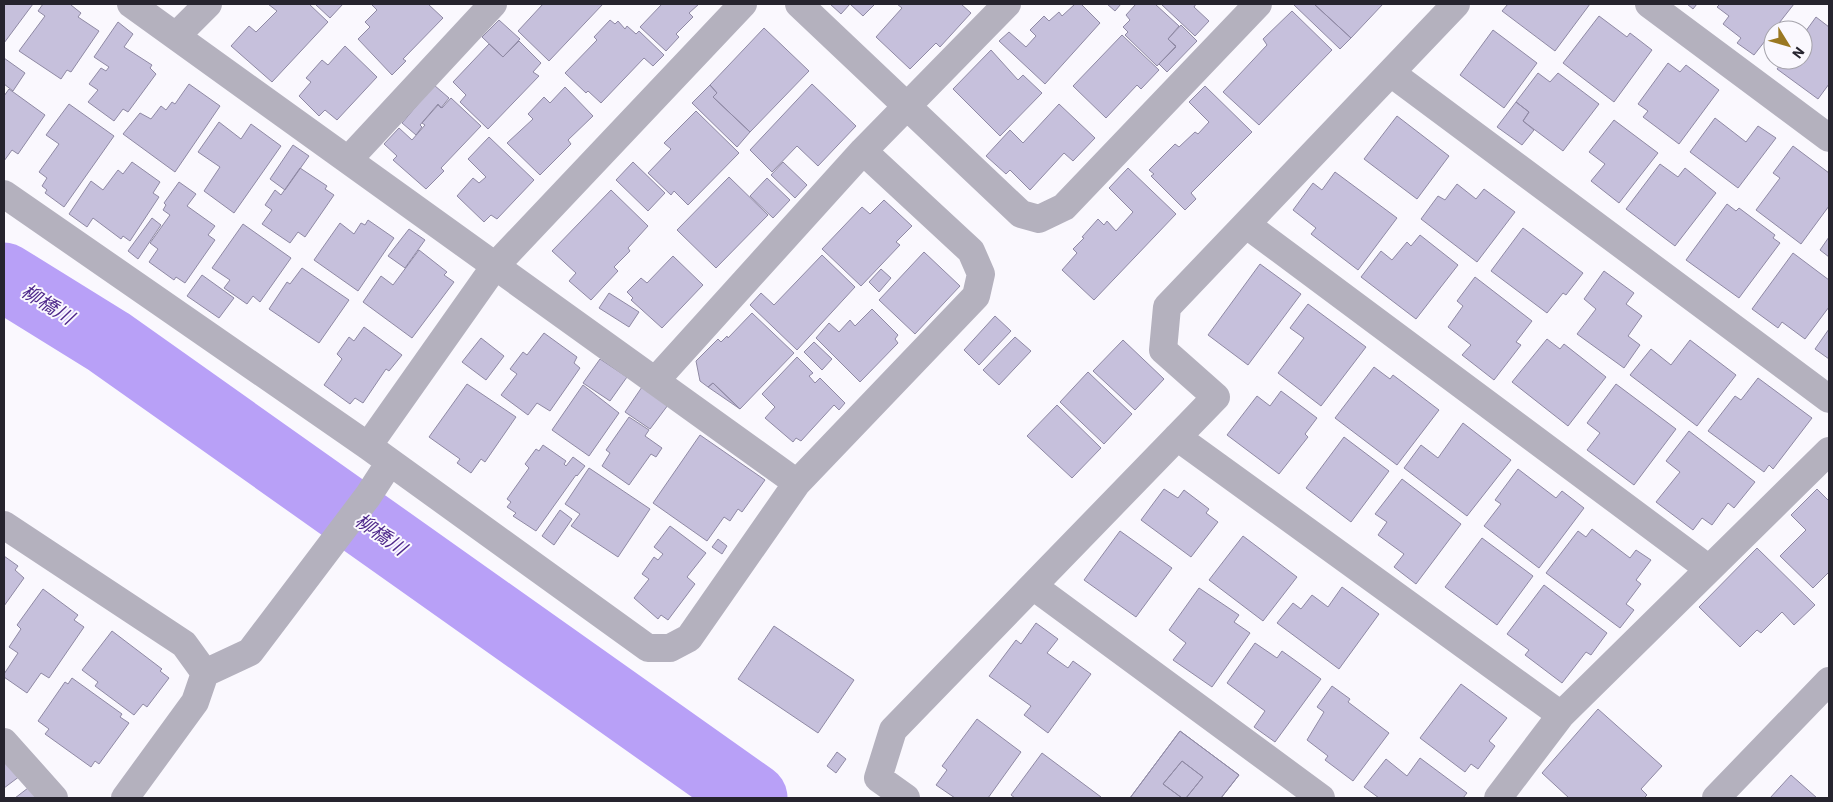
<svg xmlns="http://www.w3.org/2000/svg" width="1833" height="802" font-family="'IBM Plex Sans','Noto Sans JP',sans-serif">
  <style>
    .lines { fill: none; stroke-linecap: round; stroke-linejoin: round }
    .river { stroke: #b8a0f7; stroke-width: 69 }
    .building { fill: #c6c0dc; stroke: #8f89a4 }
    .minor { stroke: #b4b1be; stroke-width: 28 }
    .labels { text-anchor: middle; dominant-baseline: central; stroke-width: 4; stroke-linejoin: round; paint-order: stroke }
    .water-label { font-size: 19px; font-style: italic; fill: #4f298b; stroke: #faf8fe }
  </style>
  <rect width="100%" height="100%" fill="#faf8fe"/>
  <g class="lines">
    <path class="river" d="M4 277 109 342 753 798"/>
  </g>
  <path class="building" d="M4 4H33L4 43Z
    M43 4H72L71 5 81 13 78 17 99 31 71 72 67 70 61 79 19 51 45 16 38 11Z
    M268 4H309L328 22 272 82 231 46 249 26 256 32 277 11Z
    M315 4H343L330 18Z
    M371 4H428L443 18 403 59 406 61 392 75 358 39 370 27 365 22 377 10Z
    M543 4H603L549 61 518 31Z
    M662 4H699L689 13 693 17 676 34 679 37 666 51 640 27Z
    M830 4H875L863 16 850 4 841 14Z
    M897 4H961L971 13 940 47 936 43 910 69 876 37 902 8Z
    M1075 4H1081L1100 23 1045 84 999 41 1009 32 1026 47 1036 36 1030 30 1044 16 1049 21 1059 12 1062 16Z
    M1107 4H1121L1115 11Z
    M1136 4H1155L1179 26 1168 39 1176 46 1157 66 1125 35 1128 32 1123 27 1130 20 1126 15Z
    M1161 4H1196L1194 7 1209 21 1195 36Z
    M1293 4H1314L1351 38 1340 49Z
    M1314 4H1383L1351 38Z
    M1508 4H1590L1555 51 1502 11Z
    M1687 4H1697L1693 9Z
    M1720 4H1794L1754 55 1737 43 1741 38 1723 24 1729 16 1717 7Z
    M1292 11 1332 50 1259 125 1223 92 1267 45 1263 39Z
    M1599 16 1627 37 1630 33 1652 50 1614 102 1563 63Z
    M1816 17 1829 27V84L1818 99 1777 69 1784 60H1803V35Z
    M499 20 520 39 503 57 482 37Z
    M610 20 615 24 618 21 625 29 627 26 636 34 639 31 664 55 653 66 644 58 601 103 588 91 586 93 565 73 597 40 594 37Z
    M118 22 133 34 124 47 152 65 150 68 156 74 128 112 123 109 114 121 88 102 98 90 89 84 101 68 106 71 109 67 94 57Z
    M1181 25 1197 41 1167 72 1159 64 1176 47 1168 39Z
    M764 28 809 71 750 132 713 97 717 93 710 85Z
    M1493 30 1537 63 1504 108 1460 75Z
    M1122 35 1159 70 1141 89 1137 85 1106 118 1073 86Z
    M519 41 541 63 533 72 539 76 488 129 460 102 466 95 453 82 489 44 503 57Z
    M345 46 377 77 337 120 325 110 319 116 299 96 311 82 306 78 322 60 328 65Z
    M991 50 1018 80 1023 75 1042 93 1000 136 953 89Z
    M4 58 25 73 13 91 4 84Z
    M1668 63 1680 72 1686 65 1719 90 1679 144 1643 117 1648 111 1638 104Z
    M1538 73 1550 82 1558 73 1599 104 1563 151 1523 121 1529 112 1516 102Z
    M189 84 220 106 175 172 123 134 140 113 151 119 161 106 166 110 172 102 175 104Z
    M812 84 856 126 818 166 797 146 772 172 750 150Z
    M434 85 449 98 441 108 438 104 420 125 422 127 416 135 402 123Z
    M710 85 717 93 713 97 750 132 737 147 692 103Z
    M1205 86 1252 132 1191 193 1196 199 1185 210 1151 176 1154 174 1149 170 1175 144 1179 147 1195 132 1198 134 1209 122 1189 102Z
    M565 87 593 116 568 140 571 144 540 175 507 143 533 119 528 114 544 97 550 103Z
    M9 89 45 115 18 154 12 150 4 161V96Z
    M451 98 481 126 441 168 444 171 426 189 393 160 397 156 384 144 399 128 412 140 425 125 422 123 438 105 442 108Z
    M1516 102 1529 112 1523 121 1534 130 1522 145 1497 127Z
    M69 104 114 136 64 207 45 193 47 190 42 186 47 178 39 172 59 144 46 135Z
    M1059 104 1095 138 1073 161 1064 153 1030 190 1010 170 1006 174 986 156 1010 130 1023 143Z
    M696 111 739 153 688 205 674 191 671 195 648 173 671 149 664 143Z
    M1397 116 1449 156 1417 199 1364 159Z
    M1715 118 1746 142 1758 126 1776 138 1738 188 1690 152Z
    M1614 120 1658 153 1619 203 1591 181 1605 164 1589 152Z
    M219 122 241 139 251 124 281 146 234 213 204 191 220 167 198 152Z
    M489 137 534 180 497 219 491 215 484 222 457 196 473 178 479 183 486 177 468 159Z
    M293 145 309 156 285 190 270 179Z
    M1793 146 1829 173V206L1801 244 1756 210 1780 178 1773 173Z
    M132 162 160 182 153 193 159 197 130 241 123 236 121 239 93 218 87 227 69 214 91 181 103 190 118 170 123 174Z
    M633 162 665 193 648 211 616 180Z
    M783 162 807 185 795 198 771 175Z
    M1660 164 1678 177 1685 168 1716 193 1675 246 1626 209Z
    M300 168 327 186 325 189 334 195 305 237 298 232 290 243 262 224 272 210 265 205 275 190 281 195Z
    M1128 168 1176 214 1094 300 1062 270 1077 253 1073 249 1084 238 1082 237 1098 219 1104 225 1107 221 1116 231 1133 212 1109 188Z
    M1335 172 1397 218 1358 270 1311 234 1316 228 1293 210 1313 183 1322 190Z
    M729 177 768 215 716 268 677 230Z
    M767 178 790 200 773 218 750 196Z
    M179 182 196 194 187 206 215 226 208 235 215 240 185 283 176 277 174 280 149 262 158 249 150 243 170 215 163 210 166 205 164 203Z
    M1457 184 1476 199 1484 189 1515 212 1477 262 1421 219 1438 196 1445 200Z
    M611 190 648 226 628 248 630 251 614 267 618 271 591 300 569 281 576 273 552 251Z
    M884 200 912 226 896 242 900 245 861 286 822 249 862 207 870 214Z
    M1727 204 1736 211 1739 208 1775 235 1773 238 1780 243 1739 298 1686 260Z
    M152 218 161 225 138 259 128 251Z
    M368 220 394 238 358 291 314 260 340 223 354 234 361 223 365 225Z
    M243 224 291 258 260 302 253 296 247 304 224 288 230 280 212 268Z
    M1523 228 1583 273 1566 295 1563 293 1547 313 1491 271Z
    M409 229 425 240 405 268 388 256Z
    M1420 235 1458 265 1416 319 1361 277 1381 251 1392 260 1407 242 1411 246Z
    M1829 237V257L1820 250Z
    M419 250 447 272 444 275 454 282 412 338 363 302 381 276 393 285Z
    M924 252 960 286 915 334 879 300Z
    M1793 253 1829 280V307L1805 339 1782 322 1778 328 1752 309Z
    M822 255 855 287 797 350 750 305 761 293 774 305Z
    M673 256 703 285 662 328 631 300 633 298 627 292 641 278 647 283Z
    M1260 264 1301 294 1248 365 1208 335Z
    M302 268 349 300 319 343 269 309 287 282 290 284Z
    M881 269 891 278 879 292 869 282Z
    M1604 271 1634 293 1626 304 1642 316 1628 336 1640 345 1624 368 1577 334 1596 309 1584 299Z
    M202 275 234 298 219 318 187 296Z
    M1475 277 1532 321 1516 342 1521 345 1494 380 1462 355 1471 345 1448 327 1463 306 1457 301Z
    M609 293 639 312 629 327 599 308Z
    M1308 304 1366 347 1321 406 1278 373 1304 338 1290 328Z
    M872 309 898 335 895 339 898 343 860 382 816 338 829 323 839 332 850 320 855 326Z
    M752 313 794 353 740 409 713 383 708 387 700 381 696 361 718 339 721 342 727 336 728 338Z
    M995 316 1011 331 979 365 964 350Z
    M364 327 402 355 389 371 386 369 363 403 355 398 350 404 324 385 342 359 337 354 349 337 354 341Z
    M1829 329V359L1815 349Z
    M544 333 577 357 574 363 580 368 550 411 537 403 528 415 501 395 517 374 510 369 523 352 527 355Z
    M1015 337 1031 351 999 385 983 370Z
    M481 338 504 356 486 380 462 362Z
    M1547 339 1560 349 1564 344 1606 377 1568 426 1512 382Z
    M1123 340 1164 379 1135 410 1093 371Z
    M1690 340 1736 375 1697 426 1630 375 1651 349 1671 365Z
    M814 342 832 359 822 370 804 352Z
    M797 357 813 373 809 376 815 383 820 378 845 403 839 410 834 405 801 441 796 438 793 442 765 418 775 407 762 394Z
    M600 359 627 377 610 401 583 383Z
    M1374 367 1390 379 1393 375 1439 410 1397 465 1335 418Z
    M1088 372 1132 414 1104 444 1060 402Z
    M1758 378 1812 418 1773 469 1769 465 1764 472 1708 431 1735 396 1741 400Z
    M713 383 740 409 708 387Z
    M467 384 516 417 485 462 481 459 471 473 457 463 460 459 429 437Z
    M1616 384 1676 429 1634 485 1587 450 1600 433 1587 423Z
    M583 385 619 413 589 456 552 430Z
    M642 387 668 405 650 429 625 412Z
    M1281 391 1317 418 1305 434 1308 437 1279 474 1227 435 1257 396 1270 406Z
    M1057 405 1101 448 1072 478 1027 436Z
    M629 417 649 430 645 436 662 448 656 457 651 454 629 485 602 466 610 453 606 450Z
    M1463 423 1511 460 1467 516 1404 468 1421 445 1438 458Z
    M1689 431 1755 482 1734 508 1728 503 1712 525 1702 518 1693 530 1656 502 1680 472 1666 461Z
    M700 435 765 480 742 512 738 509 730 521 724 517 707 541 653 503Z
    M1344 437 1389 471 1351 522 1306 488Z
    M543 445 566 461 564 464 566 466 573 457 585 466 577 476 576 475 536 531 513 516 516 513 507 507 511 502 507 499 529 468 525 464 536 449 539 451Z
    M589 468 650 509 618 557 571 526 580 514 565 504Z
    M1518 469 1556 498 1562 491 1584 508 1539 568 1484 526 1501 504 1495 500Z
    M1402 479 1461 524 1416 584 1394 567 1404 554 1378 535 1387 522 1375 514Z
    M1164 489 1178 498 1184 490 1209 509 1206 513 1218 522 1191 557 1141 520Z
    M1817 489 1829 501V572L1813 588 1780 556 1806 530 1791 515Z
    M560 510 572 519 554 545 542 536Z
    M670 526 706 553 687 577 695 584 668 620 661 615 658 619 634 598 649 579 642 574 654 557 658 560 663 554 654 547Z
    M1592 529 1630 558 1636 550 1651 560 1636 580 1641 584 1626 604 1634 610 1620 628 1546 573 1578 531 1586 537Z
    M1120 531 1172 568 1136 617 1084 580Z
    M1243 536 1297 577 1263 621 1209 580Z
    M1482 538 1533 576 1497 625 1445 587Z
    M718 539 727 546 722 554 712 547Z
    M1757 548 1815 605 1794 625 1782 612 1761 633 1757 630 1740 647 1699 607Z
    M4 556 18 566 15 570 24 578 4 606Z
    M1544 585 1607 633 1591 655 1586 652 1562 683 1525 655 1529 650 1507 634Z
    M1342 587 1379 614 1339 669 1277 623 1293 603 1301 609 1312 595 1328 607Z
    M1199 588 1239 615 1234 622 1250 633 1212 687 1173 660 1186 643 1169 630Z
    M43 589 78 615 74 620 84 627 49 678 41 673 27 693 4 677V674L18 653 9 647 21 629 17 625Z
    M1036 623 1058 639 1047 653 1068 668 1073 661 1091 674 1048 733 1024 715 1031 706 989 676 1016 640 1021 644Z
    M774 626 854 680 818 733 738 679Z
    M112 631 162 669 160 671 169 678 147 707 143 704 134 715 95 686 98 682 82 670Z
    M1255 643 1277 658 1282 651 1321 679 1275 742 1254 727 1265 711 1227 683Z
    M72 678 122 714 120 717 129 723 99 764 95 761 91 767 45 734 49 729 38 721 65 682 68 684Z
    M1461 684 1507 718 1489 741 1495 746 1478 769 1471 764 1465 772 1420 738Z
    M1332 686 1350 699 1348 702 1389 733 1353 781 1325 760 1328 756 1307 740 1324 712 1317 707Z
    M1598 709 1662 766 1641 789 1647 795 1644 798H1569L1542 773Z
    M977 719 1021 752 988 798H955L936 785 947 770 942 766Z
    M1180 731 1239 775 1221 798H1186L1203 777 1182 761 1163 784 1182 798H1130Z
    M1180 731 1239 775 1221 798H1130Z
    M837 752 846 759 836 773 827 766Z
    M1042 753 1101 797 1100 798H1015L1011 795Z
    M4 754 20 776 4 788Z
    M1420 758 1467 793 1463 798H1379L1364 787 1386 759 1407 776Z
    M1182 761 1203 777 1186 798H1182L1163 784Z
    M1791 775 1817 798H1770Z
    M28 788 37 798H15Z"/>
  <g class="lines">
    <path class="minor" d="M131 4 797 483
      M799 4 1021 214 1039 219 1064 207 1258 4
      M1649 4 1829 138
      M176 36 208 4
      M1391 73 1829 399
      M348 160 493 4
      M4 194 368 446 648 648H670L689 638 797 483 976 296 981 274 971 251 863 151 1007 4
      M1247 225 1709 569
      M655 381 863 151
      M1177 437 1561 715
      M368 446 495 266 743 4
      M4 525 184 644 205 673
      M1033 586 1321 798
      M4 742 54 798
      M125 798 195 702 205 673 250 652 368 496 390 462
      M906 798 878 778 893 730 1216 397 1163 350 1167 307 1456 4
      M1498 798 1561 715 1829 451
      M1716 798 1829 681"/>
  </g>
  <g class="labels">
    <g class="water-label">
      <text transform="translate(48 304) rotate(32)">柳橋川</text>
      <text transform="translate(381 534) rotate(35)">柳橋川</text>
    </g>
  </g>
  <rect width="1833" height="802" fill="none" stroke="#26242e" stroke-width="10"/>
  <g transform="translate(1788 45) rotate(127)"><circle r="24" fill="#faf8fe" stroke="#a5a3ab"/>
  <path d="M0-4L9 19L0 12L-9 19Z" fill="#9a7822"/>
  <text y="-8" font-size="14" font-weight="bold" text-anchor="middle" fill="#26242e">N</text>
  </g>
</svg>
